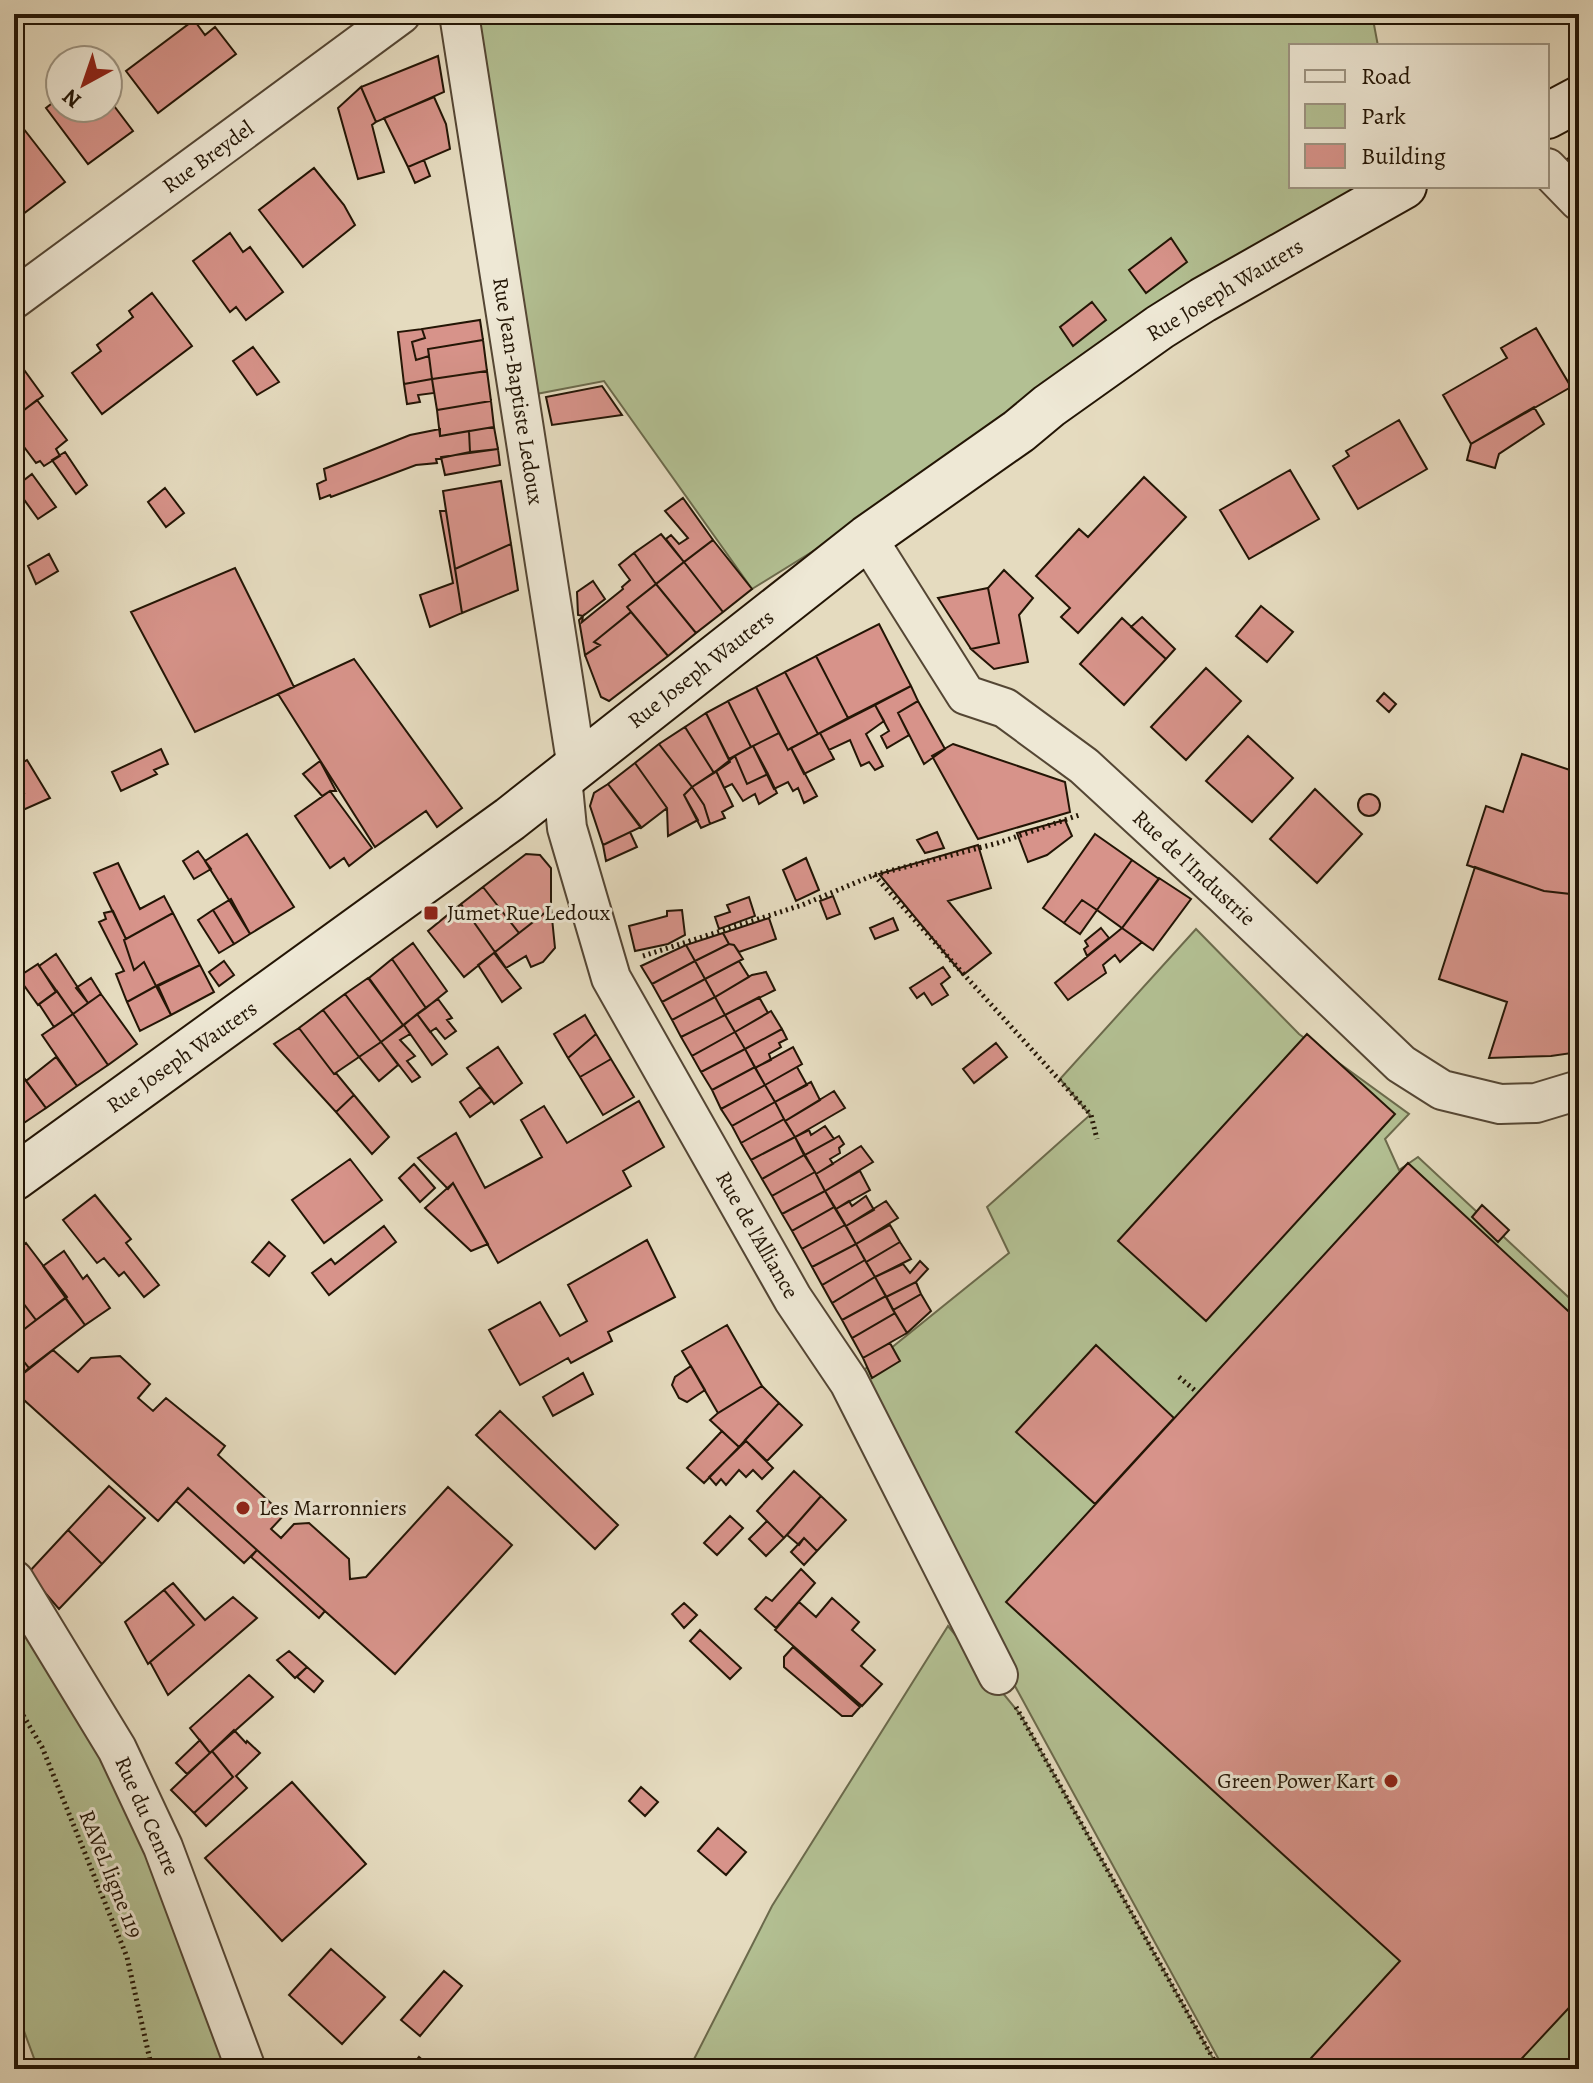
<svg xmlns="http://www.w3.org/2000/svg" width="1593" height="2083" font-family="Alegreya,serif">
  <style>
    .green { fill: #b3c093; stroke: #6b6a4c; stroke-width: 2 }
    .building { fill: #d7938a; stroke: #231505; stroke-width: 2 }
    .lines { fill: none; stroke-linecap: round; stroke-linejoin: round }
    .street-casing { stroke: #544634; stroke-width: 42 }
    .secondary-casing { stroke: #231505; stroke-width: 48 }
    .path { stroke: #231505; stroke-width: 5; stroke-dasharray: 2 4; stroke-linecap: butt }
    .street { stroke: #eee8d5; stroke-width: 38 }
    .secondary { stroke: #eee8d5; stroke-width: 44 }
    .poi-dot { fill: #8f2418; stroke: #eee8d5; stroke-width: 3 }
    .labels { text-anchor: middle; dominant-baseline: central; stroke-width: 6; stroke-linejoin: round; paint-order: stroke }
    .street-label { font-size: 22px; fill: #231505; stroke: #eee8d5 }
    .poi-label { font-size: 22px; fill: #231505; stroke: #eee8d5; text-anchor: start }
  </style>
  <rect width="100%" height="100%" fill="#e5dbbf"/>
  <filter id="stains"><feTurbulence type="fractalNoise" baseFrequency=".0025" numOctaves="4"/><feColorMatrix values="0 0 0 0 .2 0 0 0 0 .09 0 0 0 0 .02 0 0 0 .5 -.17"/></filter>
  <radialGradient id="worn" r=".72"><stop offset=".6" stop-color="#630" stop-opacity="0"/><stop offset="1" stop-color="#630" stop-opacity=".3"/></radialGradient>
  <path class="green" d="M460 14H1372L1378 46H1291V186H1398V189L752 589 604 381 531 395Z
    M1196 929 1299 1034 1409 1114 1385 1139 1399 1170 1418 1157 1579 1307V2069H1224L849 1382 1009 1253 987 1207 1090 1115 1060 1079Z
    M14 1588 155 1829 243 2069H38L14 2004Z
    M948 1626 1020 1714 1219 2069H689L772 1906Z"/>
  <path class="building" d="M194 20 205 35 215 27 236 54 158 113 126 71Z
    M438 56 444 92 376 122 361 87Z
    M361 87 376 122 372 125 384 172 358 179 338 108Z
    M60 97V108H108V98L133 131 88 164 46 108Z
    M434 97 446 124 450 149 408 167 384 118Z
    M16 119 65 182 14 221V120Z
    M1579 152V179L1562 162Z
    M424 160 430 176 415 183 408 167Z
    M314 168 344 205 355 225 303 267 259 210Z
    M230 233 243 252 250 247 283 292 246 320 236 307 230 312 193 261Z
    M1171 238 1187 262 1146 293 1129 270Z
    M152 293 192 346 102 414 72 373 101 351 97 345 133 317 129 311Z
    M1092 302 1106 320 1073 346 1060 327Z
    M480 320 483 340 428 349 429 356 416 360 412 342 425 338 422 329Z
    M1536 328 1571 387 1471 444 1443 395 1507 358 1501 348Z
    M422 329 425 338 412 342 416 360 429 356 432 379 404 384 398 332Z
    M483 340 487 371 432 379 428 349Z
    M253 347 279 382 257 395 233 361Z
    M14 356 43 396 17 415 14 410Z
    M487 371 491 401 437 410 432 379Z
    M432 379 434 393 418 395 420 402 407 404 404 384Z
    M602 386 622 415 552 425 546 397Z
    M37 400 67 440 56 449 60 456 44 466 40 461 36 463 21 443 14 446V418Z
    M491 401 494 427 440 436 437 410Z
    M1534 407 1544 424 1499 454 1495 468 1467 460 1471 444Z
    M1399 420 1427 469 1358 509 1333 466 1349 456 1346 451Z
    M494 427 498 449 470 452 469 431Z
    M440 429V436L469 431 470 452 436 459 437 463 416 465 331 497 330 495 320 499 317 484 326 480 324 469 410 435Z
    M498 449 500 465 445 475 441 457Z
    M65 452 87 485 76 494 52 460Z
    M1290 470 1319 519 1249 559 1220 510Z
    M32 474 56 507 38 519 15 487Z
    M1144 477 1186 517 1078 633 1061 617 1070 608 1036 576 1079 529 1088 537Z
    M501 481 511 544 455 569 443 491Z
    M165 488 184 513 166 527 148 502Z
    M683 498 713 540 684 562 666 539 671 535 679 544 688 538 665 511Z
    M440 511H446L462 613 430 627 420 595 453 583Z
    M661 534 684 562 656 584 634 553Z
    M713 540 752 589 723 612 684 562Z
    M511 544 518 590 462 613 455 569Z
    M634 553 656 584 627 607 631 612 594 642 600 645 585 655 579 620 583 616 582 622 623 589 622 587 630 580 619 565Z
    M49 554 58 571 36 584 28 566Z
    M684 562 723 612 696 633 656 584Z
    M235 568 294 687 195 732 131 612Z
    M1004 570 1033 598 1019 615 1028 662 994 669 971 649 999 643 988 588Z
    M593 581 605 599 583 616 578 615 577 592Z
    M656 584 696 633 668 656 627 607Z
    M988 588 999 643 971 649 938 598Z
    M1261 606 1293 632 1267 662 1236 636Z
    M631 612 668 656 609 701 601 697 585 655 600 645 594 642Z
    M1142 617 1175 649 1166 659 1131 627Z
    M1122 618 1166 659 1124 705 1080 664Z
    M879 624 911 686 848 718 816 656Z
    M816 656 848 718 818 734 785 672Z
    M354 659 462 808 437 827 426 811 375 847 278 694Z
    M1206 668 1241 701 1186 760 1151 727Z
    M785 672 818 734 788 750 756 687Z
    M911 686 918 701 898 713 909 735 887 748 881 736 889 731 875 705Z
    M756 687 779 733 751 747 728 701Z
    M1384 693 1396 704 1389 712 1377 701Z
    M728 701 751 747 729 759 706 713Z
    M918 701 945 749 924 764 898 713Z
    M875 705 884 721 866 734 883 766 875 770 869 762 861 766 850 740 829 750 820 733Z
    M706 713 730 762 714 773 685 727Z
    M685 727 714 773 692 787 659 744Z
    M779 733 788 750 791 748 817 796 804 803 798 788 793 791 788 782 774 789 753 746Z
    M820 733 834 759 804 774 791 748Z
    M1248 736 1293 778 1252 822 1206 781Z
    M659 744 692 787 684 795 698 820 668 836 667 808 635 763Z
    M953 744 1065 782 1070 812 978 839 932 756Z
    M753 746 768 774 747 784 735 756Z
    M161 749 168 764 154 770 157 774 121 791 112 772Z
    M1522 754 1579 773V895L1544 891 1467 865 1486 806 1503 812Z
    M735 756 747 784 768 774 777 793 759 804 755 794 743 801 732 784 724 788 716 771Z
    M27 760 50 798 14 814V798L24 793 14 775V767Z
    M320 761 336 791H330L322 796 303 774Z
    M635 763 667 808 641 828 608 784Z
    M716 771 733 806 722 812 725 818 710 824 704 805 692 787Z
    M608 784 641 827 603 845 590 806 594 793Z
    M692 787 704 805 710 824 701 828 684 795Z
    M1315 789 1362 834 1317 883 1270 839Z
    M330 791 372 848 349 866 344 858 330 868 295 816Z
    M1358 805a11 11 0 1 1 22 0a11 11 0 1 1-22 0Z
    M1065 820 1072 836 1047 855 1028 862 1017 833Z
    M630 832 637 847 606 861 603 845Z
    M937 832 944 848 925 853 917 840Z
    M247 834 294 907 250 934 205 861Z
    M1095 834 1132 860 1097 910 1082 900 1064 923 1043 908Z
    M978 845 991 888 948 901 991 953 963 975 879 874Z
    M198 851 211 869 194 879 183 861Z
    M526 854 540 855 551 868V908L519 933 483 887Z
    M806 858 819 890 796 901 783 870Z
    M1132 860 1159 879 1122 928 1097 910Z
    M118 863 140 909 164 896 173 913 126 939 94 873Z
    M1475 867 1544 891 1579 895V1052L1551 1056 1489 1058 1507 1002 1439 979Z
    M1159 878 1191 899 1153 950 1122 928Z
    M483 887 519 933 495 952 461 904Z
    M833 896 840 914 827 919 820 901Z
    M749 897 755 916 719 929 715 917 730 912 727 905Z
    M231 899 250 934 234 944 213 910Z
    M1082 900 1097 910 1080 934 1064 923Z
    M461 904 495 952 464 977 428 931Z
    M551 908 555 948 543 962 531 967 526 956 506 968 495 952Z
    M213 910 234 944 219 953 198 920Z
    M682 910 685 935 668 944 635 951 629 926 667 916V911Z
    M113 911 126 939 124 940 134 970 144 962 156 986 127 1002 116 974 124 971 99 922 106 919 104 913Z
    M173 913 200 965 156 986 144 962 134 970 124 940Z
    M769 918 776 939 739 952 734 945 729 944 723 933Z
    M893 918 898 930 875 939 870 928Z
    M1101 928 1109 938 1087 956 1084 949 1088 946 1085 941Z
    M1122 928 1142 942 1120 962 1115 955 1103 965 1106 973 1068 1000 1055 983Z
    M723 933 729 944 695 961 686 945Z
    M413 943 447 991 426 1008 392 959Z
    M729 944 734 945 743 959 705 979 695 961Z
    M686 945 695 961 652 984 641 966Z
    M494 953 521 988 502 1002 478 965Z
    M56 954 88 1003 73 1014 39 966Z
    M392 959 426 1008 403 1025 369 978Z
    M224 961 234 975 219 986 209 972Z
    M695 961 705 979 662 1002 652 984Z
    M739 961 749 977 715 997 705 979Z
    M38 964 56 992 38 1005 18 977Z
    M200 965 214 992 171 1015 158 986Z
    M943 967 950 977 941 984 948 995 932 1005 924 993 917 998 910 988Z
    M766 972 775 990 725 1015 715 997 752 975Z
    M91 978 101 994 88 1003 76 988Z
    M368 978 403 1025 381 1042 345 994Z
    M705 979 715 997 672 1020 662 1002Z
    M156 986 171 1015 140 1031 127 1002Z
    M57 991 73 1014 54 1027 39 1004Z
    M101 994 137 1044 108 1065 73 1014Z
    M345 994 381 1042 359 1057 323 1010Z
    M715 997 725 1015 681 1037 672 1020Z
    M759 997 768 1013 735 1032 725 1015Z
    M438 999 452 1018 447 1020 456 1031 445 1039 436 1028 430 1032 417 1014Z
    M323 1010 359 1057 334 1074 299 1028Z
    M771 1011 782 1029 745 1049 735 1032Z
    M73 1014 108 1065 77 1086 42 1035Z
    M417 1014 447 1054 432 1065 404 1025Z
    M585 1015 596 1034 568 1058 554 1034Z
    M725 1015 735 1032 692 1056 681 1037Z
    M404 1025 410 1034 400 1040 415 1056 407 1061 420 1077 412 1082 381 1042Z
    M299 1028 334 1074 336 1073 354 1095 336 1112 274 1044Z
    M782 1029 787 1039 779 1043 781 1047 769 1054 771 1060 755 1068 745 1049Z
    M735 1032 745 1049 701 1072 692 1056Z
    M596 1034 611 1059 580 1077 568 1058Z
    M1307 1034 1395 1114 1206 1321 1118 1241Z
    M381 1042 398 1065 379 1081 359 1057Z
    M996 1043 1007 1057 974 1083 963 1069Z
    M498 1047 522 1083 494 1104 467 1068Z
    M793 1047 802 1064 765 1085 755 1068Z
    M745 1049 755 1067 712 1090 701 1072Z
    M56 1057 77 1086 46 1108 26 1081Z
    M611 1059 634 1097 603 1115 580 1077Z
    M14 1064 46 1108 15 1129 14 1128Z
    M755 1067 765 1085 721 1109 712 1090Z
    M797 1067 807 1085 775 1102 765 1085Z
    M811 1082 820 1100 785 1121 775 1102Z
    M765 1085 775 1102 732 1126 721 1109Z
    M480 1087 492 1101 470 1117 460 1102Z
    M834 1091 845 1108 795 1137 785 1121Z
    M354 1095 389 1137 372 1154 336 1112Z
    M639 1101 664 1147 623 1171 631 1186 498 1263 453 1183 448 1189 418 1158 456 1133 485 1188 542 1157 521 1120 544 1106 567 1143Z
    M775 1102 784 1119 741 1143 732 1126Z
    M784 1119 795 1137 751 1160 741 1143Z
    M825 1126 834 1139 805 1155 795 1137 809 1130 811 1135Z
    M839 1136 844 1144 839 1148 840 1153 830 1159 833 1164 816 1174 805 1155Z
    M795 1137 804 1155 762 1179 751 1160Z
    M861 1146 873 1162 825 1191 816 1174Z
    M804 1155 815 1172 772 1196 762 1179Z
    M350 1159 382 1200 324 1243 292 1200Z
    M1408 1163 1579 1321V1997L1512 2069H1301L1400 1961 1006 1602Z
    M414 1164 435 1188 420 1202 399 1178Z
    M860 1171 870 1190 836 1209 825 1191Z
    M815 1172 825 1191 782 1214 772 1196Z
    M453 1183 488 1244 471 1251 425 1208Z
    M825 1191 834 1207 792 1231 782 1214Z
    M95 1195 131 1239 126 1243 159 1285 144 1297 124 1272 119 1276 104 1258 97 1263 63 1220Z
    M866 1196 874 1210 846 1226 836 1209 849 1201 852 1206Z
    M886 1201 898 1218 856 1244 846 1226Z
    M1482 1205 1509 1230 1498 1242 1472 1217Z
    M834 1207 845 1225 802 1249 792 1231Z
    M845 1225 856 1244 812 1267 802 1249Z
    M890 1225 900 1242 866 1262 856 1244Z
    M384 1226 396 1242 329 1295 312 1273 331 1259 335 1264Z
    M647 1240 675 1297 608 1332 612 1341 571 1363 568 1358 520 1385 489 1330 540 1302 560 1336 587 1321 568 1285Z
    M269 1242 285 1256 269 1276 252 1262Z
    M900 1242 911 1259 875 1277 866 1262Z
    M26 1243 67 1297 36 1320 14 1291V1253Z
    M856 1244 865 1260 822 1285 812 1267Z
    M64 1251 83 1279 87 1275 110 1308 85 1325 43 1266Z
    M865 1260 875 1277 832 1303 822 1285Z
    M920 1261 928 1269 916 1282 886 1297 875 1277 903 1264 910 1273Z
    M875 1277 886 1296 842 1320 832 1303Z
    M916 1282 921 1294 893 1310 886 1297Z
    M14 1291 36 1320 14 1337Z
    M921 1294 931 1311 907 1333 893 1310Z
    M886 1296 895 1313 852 1338 842 1320Z
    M65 1298 85 1325 29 1368 14 1349V1337Z
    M895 1313 907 1333 863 1358 852 1338Z
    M727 1325 762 1386 718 1413 682 1351Z
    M890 1343 900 1361 872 1378 863 1358Z
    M1096 1345 1174 1418 1095 1504 1016 1432Z
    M14 1349 29 1368 14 1381Z
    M53 1350 78 1372 91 1358 120 1356 150 1384 138 1398 153 1411 166 1398 225 1446 218 1455 284 1515 271 1529 281 1538 294 1524 309 1523 349 1559 350 1579 366 1577 448 1487 512 1545 395 1674 188 1488 158 1521 14 1391V1381Z
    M691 1366 705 1390 687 1402 679 1398 672 1385 675 1377Z
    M583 1373 593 1394 553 1416 543 1397Z
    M762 1386 779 1403 739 1447 710 1420 718 1413Z
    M779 1403 802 1425 767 1461 745 1440Z
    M500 1411 618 1525 595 1549 476 1435Z
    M722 1431 739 1447 704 1483 687 1468Z
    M746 1441 773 1468 762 1479 753 1470 746 1477 739 1470 726 1485 721 1479 716 1485 709 1477Z
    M794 1471 821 1496 784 1538 757 1511Z
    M109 1486 145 1518 102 1564 68 1530Z
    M188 1488 257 1550 244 1563 176 1501Z
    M821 1496 846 1520 817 1551 804 1538 799 1545 787 1535Z
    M730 1516 743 1528 717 1555 704 1543Z
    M767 1521 784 1538 766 1556 749 1539Z
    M68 1530 102 1564 59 1609 28 1573Z
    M804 1538 817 1551 804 1565 791 1552Z
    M257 1550 325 1611 319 1618 251 1557Z
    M801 1569 815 1583 776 1628 755 1609 766 1597 772 1601Z
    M173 1583 205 1620 233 1597 257 1618 168 1695 150 1662 194 1625 164 1590Z
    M164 1590 194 1625 148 1664 125 1622Z
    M832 1598 859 1622 852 1630 875 1650 861 1666 882 1684 862 1706 775 1630 799 1602 816 1617Z
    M684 1603 697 1615 684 1628 672 1614Z
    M700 1630 741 1668 730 1679 690 1641Z
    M793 1647 860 1707 852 1716H842L784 1667V1657Z
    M289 1651 307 1667 295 1678 277 1660Z
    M307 1667 323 1681 314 1692 297 1677Z
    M249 1675 273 1697 210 1753 190 1728Z
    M234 1730 246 1743 247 1741 260 1753 236 1776 247 1788 206 1826 194 1813 233 1777 212 1751Z
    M200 1740 210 1753 187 1774 176 1763Z
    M212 1751 233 1777 194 1813 171 1790Z
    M292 1782 366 1864 282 1941 205 1858Z
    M641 1787 658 1802 645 1816 629 1801Z
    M718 1828 746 1852 726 1875 698 1851Z
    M331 1949 385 1997 342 2044 289 1995Z
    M444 1971 462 1986 420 2036 401 2020Z
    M419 2057 433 2069H409Z"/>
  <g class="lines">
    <defs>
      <path id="street" d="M459 14 577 768
        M1547 168 1579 201
        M14 299 401 14
        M867 538 966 695 1005 708 1084 766 1223 894 1401 1064 1442 1090 1500 1104 1536 1103 1579 1090
        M562 777 567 828 611 978 793 1299 849 1382 998 1675
        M14 1580 117 1749 163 1847 246 2069"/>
      <path id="secondary" d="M1547 116 1579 99
        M14 1178 510 819 867 538 1019 431 1049 406 1160 327 1203 300 1404 186"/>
    </defs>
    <use href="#street" class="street-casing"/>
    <use href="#secondary" class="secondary-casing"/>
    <path class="path" d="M874 875 1091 1115 1097 1139
      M643 956 802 905 874 875 998 843 1082 814
      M1179 1377 1198 1393
      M14 1700 42 1747 127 1957 152 2069
      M1016 1707 1219 2069"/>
    <use href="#street" class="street"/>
    <use href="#secondary" class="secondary"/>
  </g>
  <g class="poi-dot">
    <rect x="423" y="905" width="16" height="16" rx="4"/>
    <circle cx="243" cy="1508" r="8"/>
    <circle cx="1391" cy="1781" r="8"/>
  </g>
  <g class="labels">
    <g class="street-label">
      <text transform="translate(208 157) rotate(-36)">Rue Breydel</text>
      <text transform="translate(1225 290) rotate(-31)">Rue Joseph Wauters</text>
      <text transform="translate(518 391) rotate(81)">Rue Jean-Baptiste Ledoux</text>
      <text transform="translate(701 669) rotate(-38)">Rue Joseph Wauters</text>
      <text transform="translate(1194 868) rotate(43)">Rue de l'Industrie</text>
      <text transform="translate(182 1057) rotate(-35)">Rue Joseph Wauters</text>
      <text transform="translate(757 1235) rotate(60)">Rue de l'Alliance</text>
      <text transform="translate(147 1816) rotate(66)">Rue du Centre</text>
      <text transform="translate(111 1874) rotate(68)">RAVeL ligne 119</text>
    </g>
    <g class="poi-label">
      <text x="447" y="913">Jumet Rue Ledoux</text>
      <text x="259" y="1508">Les Marronniers</text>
      <text x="1375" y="1781" text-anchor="end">Green Power Kart</text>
    </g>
  </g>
  <rect width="1593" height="2083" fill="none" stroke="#e5dbbf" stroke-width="48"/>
  <rect x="16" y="16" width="1561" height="2051" fill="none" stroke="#231505" stroke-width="4"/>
  <rect x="24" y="24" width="1545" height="2035" fill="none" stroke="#231505" stroke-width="2"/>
  <rect x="1289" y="44" width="260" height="144" fill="#eee8d5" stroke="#9d9482" stroke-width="2"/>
  <rect x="1305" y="70" width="40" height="12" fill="#eee8d5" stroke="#9d9482" stroke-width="2"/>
  <text x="1361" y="84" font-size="24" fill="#231505">Road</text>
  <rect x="1305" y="104" width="40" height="24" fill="#b3c093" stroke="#9d9482" stroke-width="2"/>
  <text x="1361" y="124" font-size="24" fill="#231505">Park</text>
  <rect x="1305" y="144" width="40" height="24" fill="#d7938a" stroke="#9d9482" stroke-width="2"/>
  <text x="1361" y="164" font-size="24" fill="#231505">Building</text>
  <g transform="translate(84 84) rotate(220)"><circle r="38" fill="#eee8d5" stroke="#9d9482" stroke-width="2"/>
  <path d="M0-6L14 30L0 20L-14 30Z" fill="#8f2418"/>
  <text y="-12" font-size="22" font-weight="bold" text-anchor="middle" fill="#231505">N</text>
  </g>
  <rect width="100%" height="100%" filter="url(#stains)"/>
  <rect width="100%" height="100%" fill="url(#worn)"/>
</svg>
